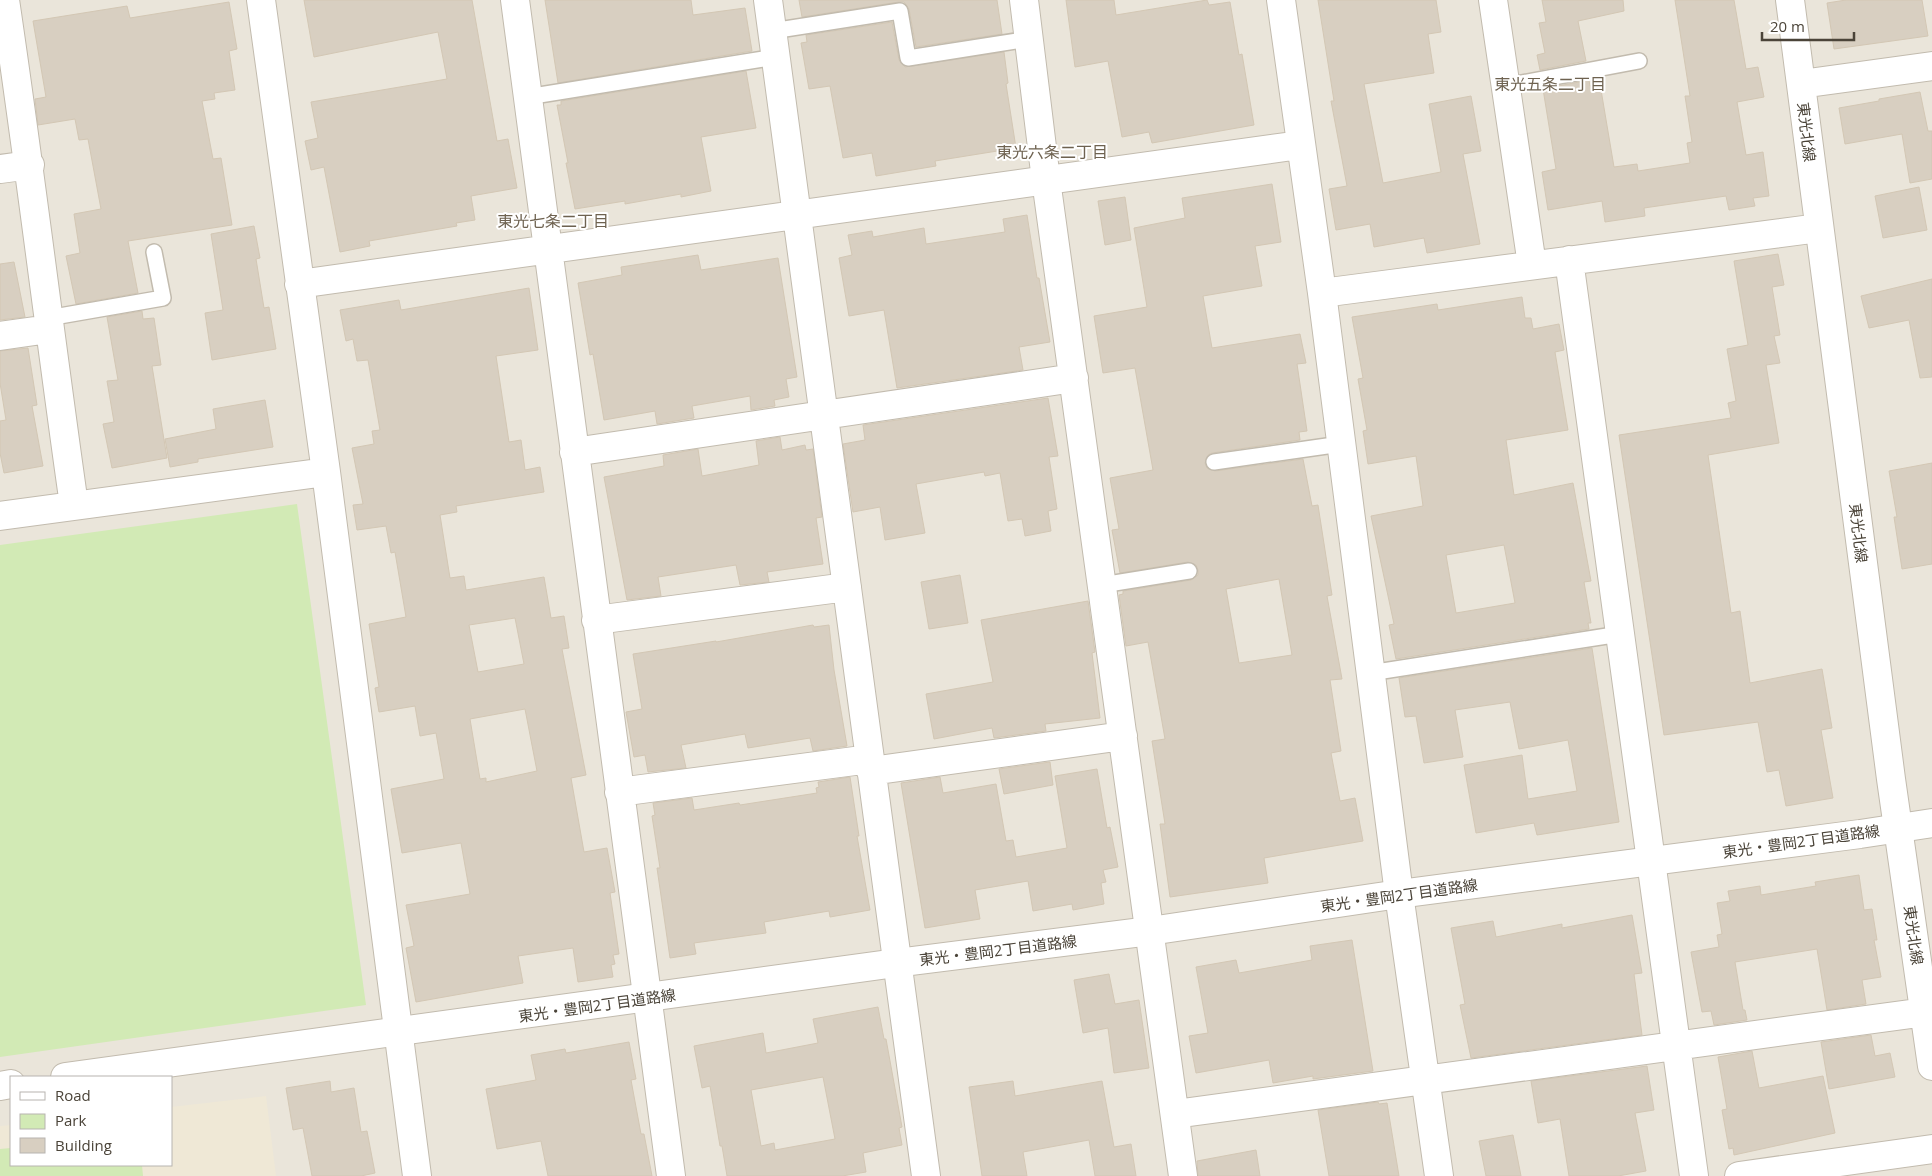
<svg xmlns="http://www.w3.org/2000/svg" width="1932" height="1176" font-family="'Open Sans','Noto Sans JP',sans-serif">
  <style>
    .residential { fill: #eae5da; fill-rule: evenodd }
    .education { fill: #efe8d6 }
    .green { fill: #d2eab5 }
    .building { fill: #d8cfc1; stroke: #d3c7b4; fill-rule: evenodd }
    .lines { fill: none; stroke-linecap: round; stroke-linejoin: round }
    .service-casing { stroke: #c2bbae; stroke-width: 18 }
    .minor-casing { stroke: #c2bbae; stroke-width: 30 }
    .tertiary-casing { stroke: #c2bbae; stroke-width: 30 }
    .service { stroke: #fff; stroke-width: 15 }
    .minor { stroke: #fff; stroke-width: 28 }
    .tertiary { stroke: #fff; stroke-width: 28 }
    .labels { text-anchor: middle; dominant-baseline: central; stroke-width: 4; stroke-linejoin: round; paint-order: stroke }
    .street-label { font-size: 15px; fill: #4b4439; stroke: #fff }
    .neighbourhood-label { font-size: 16px; fill: #6e6250; stroke: #fff }
  </style>
  <rect width="100%" height="100%" fill="#f6f3ec"/>
  <path class="residential" d="M0 0H1932V1176H0ZM11 1077H171V1165H11Z"/>
  <path class="education" d="M266 1096 276 1176H0V1126L11 1125V1165H171V1107Z"/>
  <path class="green" d="M297 504 366 1005 0 1057V545Z
    M11 1148V1165H142L143 1176H0V1149Z"/>
  <path class="building" d="M304 0H472L497 141 508 139 517 188 471 196 475 220 456 223 457 226 369 241 370 246 340 252 324 167 311 170 305 141 318 138 311 102 447 79 438 32 314 57Z
    M545 0H691L693 15 745 8 752 51 558 83Z
    M799 0H997L1002 34 916 47 909 9 904 2H899L802 17Z
    M1066 0H1114L1116 15 1207 0 1209 5 1230 2 1239 55 1242 54 1254 125 1152 143 1149 132 1122 137 1108 61 1075 67Z
    M1318 0H1436L1441 32 1428 34 1434 73 1364 84 1383 183 1441 172 1429 104 1471 96 1481 151 1463 154 1480 244 1427 253 1424 238 1374 247 1370 224 1336 230 1329 189 1347 186 1331 101H1334Z
    M1542 0H1623L1624 11 1578 21 1586 61 1540 70 1537 55 1545 53 1539 23 1546 22Z
    M1675 0H1734L1746 69 1758 67 1764 97 1737 102 1746 155 1763 152 1769 196 1753 198 1755 206 1729 210 1726 196 1644 208 1645 216 1605 222 1602 201 1548 210 1542 172 1556 169 1543 89 1589 80 1590 86 1600 84 1614 167 1637 164 1638 171 1690 163 1687 143 1692 142 1685 96H1690Z
    M1846 0H1922L1928 36 1834 49 1827 3Z
    M229 2 237 49 229 51 235 90 214 93 215 99 202 101 213 159 221 158 232 225 128 241 138 293 76 304 66 256 80 253 74 214 101 209 88 139 79 140 75 119 38 125 35 99 46 97 33 21 127 6 130 18Z
    M892 22 899 60 905 67 1004 52 1008 83 1006 84 1016 148 935 161 936 166 876 176 872 153 843 158 830 86 809 89 801 43 807 42 806 35Z
    M746 71 756 128 701 137 711 191 681 197V194L625 204V201L575 209 566 163H568L557 105H561V101Z
    M1920 92 1928 131H1932V179L1910 183 1902 134 1845 144 1839 108 1879 101V99Z
    M1272 184 1281 242 1255 246 1262 286 1203 296 1212 348 1300 334 1306 363 1297 364 1307 431 1299 432 1300 440 1212 453 1208 455 1205 463 1207 468 1215 471 1303 459 1312 506 1318 505 1332 595 1327 596 1342 679 1330 680 1341 751 1331 753 1340 801 1355 798 1363 841 1264 858 1268 883 1170 897 1160 824H1165L1152 741 1165 739 1148 642 1126 646 1119 595 1123 594V591L1191 580 1198 575V570L1196 565 1188 562 1120 573 1112 530 1119 529 1110 478 1153 470 1135 368 1103 373 1094 316 1147 307 1134 228 1185 218 1182 198ZM1279 579 1292 655 1239 663 1226 589Z
    M1919 187 1927 230 1883 238 1875 196Z
    M1125 197 1131 240 1105 245 1098 201Z
    M1027 215 1037 278H1039L1050 342 1019 347 1023 370 897 388 884 310 849 316 839 258 852 255 848 235 872 231 873 237 924 228 926 244 1005 232 1003 219Z
    M254 226 260 258 256 259 264 308 269 307 276 349 212 360 205 313 223 310 211 234Z
    M1778 254 1784 285 1772 287 1780 335 1774 336 1780 363 1766 365 1779 443 1708 455 1731 613 1740 611 1750 683 1822 669 1832 728 1821 730 1833 798 1786 806 1779 770 1767 772 1758 722 1664 735 1619 435 1731 418 1728 403 1736 401 1727 349 1748 345 1734 261Z
    M698 255 701 270 778 258 797 377 786 379 789 397 774 400 775 406 751 410 750 396 692 406 694 418 657 424 655 411 604 420 593 354 590 355 578 283 622 275 621 267Z
    M14 262 25 317 0 320V264Z
    M1932 279V377L1920 378 1909 320 1869 328 1861 296Z
    M529 288 538 350 496 356 509 442 521 440 525 470 540 467 544 492 456 506 457 512 440 515 450 578 464 576 466 590 544 577 551 618 564 616 569 648 562 649 586 775 571 778 584 852 607 848 615 892 610 893 619 954 613 955 615 964 611 965 613 977 578 982 573 948 518 956 523 983 416 1002 406 948 414 946 406 905 470 894 461 843 402 853 391 789 444 779 436 733 420 736 415 706 379 712 375 688 379 687 369 624 406 617 395 552 391 553 386 526 357 530 353 505 363 504 352 448 374 444 372 431 380 430 368 360 357 361 353 339 346 341 340 310 399 300 401 310ZM515 618 524 664 478 672 469 625ZM525 709 537 771 486 782V778L480 779 470 719Z
    M1522 297 1525 318H1531L1533 329 1559 324 1564 350 1555 352 1568 430 1506 440 1514 495 1573 483 1591 581 1584 582 1591 623H1588L1589 629 1396 659 1389 625 1394 624 1371 516 1423 506 1416 456 1368 464 1363 431 1367 430 1358 379 1363 378 1352 317 1437 304 1438 310ZM1504 545 1515 603 1456 613 1446 555Z
    M142 311 143 319 154 318 161 365 152 366 167 458 112 468 103 424 114 422 107 381 118 380 107 317Z
    M28 348 37 405 32 406 43 466 4 473 0 453V421L6 420 0 383V351Z
    M1048 398 1058 456 1049 457 1057 509 1048 511 1051 531 1025 536 1022 519 1008 521 1000 473 985 476 984 472 916 484 925 533 885 540 880 507 853 512 843 444 865 440 863 425Z
    M265 400 273 447 198 459V462L170 467 165 439 216 429 213 409Z
    M780 437 782 450 805 445 806 450 813 449 822 517 816 518 823 564 767 572 769 582 740 585 736 565 658 577 661 596 627 600 604 477 664 466 663 455 698 449 702 476 759 465 756 441Z
    M1932 463V564L1902 569 1894 517H1897L1889 471Z
    M960 575 968 623 929 629 921 582Z
    M1088 601 1095 652 1092 653 1100 718 1045 724 1046 731 994 738 992 728 934 739 926 694 993 682 981 620Z
    M813 625 814 627 829 625 834 670 847 746 813 751 810 738 748 748 745 734 681 745 686 768 648 772 645 755 634 757 626 712 642 709 633 654 716 641V642Z
    M1592 648 1619 822 1537 835 1534 823 1476 833 1464 765 1522 755 1528 799 1577 791 1568 740 1519 749 1510 702 1455 710 1463 757 1424 763 1416 716 1405 717 1399 678Z
    M1050 762 1053 785 1004 794 999 769Z
    M1097 769 1107 828 1110 827 1118 867 1103 870 1106 882 1101 883 1104 904 1073 910 1072 904 1033 911 1028 881 975 890 980 919 925 928 901 783 940 777 943 793 996 784 1006 841 1013 840 1016 857 1067 848 1055 776Z
    M850 777 859 836H857L870 910 830 917 829 911 764 922 766 933 694 943 696 954 670 958 657 868H660L652 816 655 815 653 803 692 798 694 810 739 803 740 805 817 793 816 788 819 787 818 782Z
    M1859 875 1864 910 1872 909 1877 940H1874L1881 977 1862 980 1866 1004 1827 1010 1817 949 1735 962 1743 1010H1745L1747 1020 1714 1025 1711 1011 1702 1012 1691 952 1719 947 1717 935 1722 934 1717 903 1730 901 1728 891 1760 886 1761 895 1816 886 1815 882Z
    M1632 915 1642 973 1634 974 1642 1035 1471 1058 1460 1005 1465 1004 1451 928 1493 921 1496 937 1562 924V928Z
    M1352 940 1373 1071 1313 1079V1076L1273 1083 1269 1060 1196 1073 1189 1036 1208 1033 1196 967 1236 960 1239 973 1312 960 1310 946Z
    M1109 974 1115 1004 1139 1000 1149 1068 1114 1073 1108 1028 1083 1033 1074 980Z
    M878 1007 884 1039H886L902 1127 899 1128 902 1145 863 1153 866 1172 842 1176H727L722 1146H720L710 1086 702 1088 694 1046 763 1033 766 1053 818 1043 813 1019ZM823 1077 835 1139 775 1150 774 1143 761 1146 751 1090Z
    M1871 1035 1875 1056 1890 1053 1895 1077 1829 1089 1821 1042Z
    M629 1042 636 1079 631 1080 641 1134H644L652 1176H548L541 1141 497 1149 486 1089 536 1080 531 1055 565 1049 566 1053Z
    M1752 1051 1759 1088 1823 1076 1835 1133 1734 1155 1733 1148 1729 1149 1722 1110 1727 1109 1718 1057Z
    M1647 1066 1654 1110 1635 1113 1646 1171 1618 1176H1569L1560 1119 1538 1123 1531 1081Z
    M330 1081 331 1092 354 1088 361 1132 367 1131 375 1173 361 1176H312L303 1128 293 1130 286 1088Z
    M1013 1081 1015 1096 1102 1081 1114 1147 1131 1144 1136 1176H1095L1089 1140 1023 1152 1027 1176H982L969 1087Z
    M1378 1102 1379 1104 1387 1103 1399 1176H1329L1318 1110Z
    M1513 1135 1521 1176H1486L1479 1141Z
    M1256 1150 1260 1176H1198L1197 1161Z"/>
  <g class="lines">
    <defs>
      <path id="service" d="M772 31 900 11 908 58 1029 39
        M1506 86 1639 61
        M527 97 776 57
        M48 318 163 298 154 252
        M1214 462 1341 444
        M1102 585 1189 571
        M1370 673 1620 634"/>
      <path id="minor" d="M5 0C30 168 50 337 74 505
        M261 0 326 472 417 1176
        M515 0 671 1176
        M768 0 926 1176
        M1024 0 1046 180 1183 1176
        M1281 0 1322 293 1399 894 1439 1176
        M1493 0 1532 265
        M1790 0 1891 779 1932 1066
        M1801 84 1932 66
        M0 169 30 165
        M1569 260 1694 1176
        M299 284 1300 145
        M1322 293 1819 228
        M0 336 49 329
        M574 452 1074 378
        M0 516 326 472
        M596 620 847 587
        M871 771 1123 736
        M619 792 870 759
        M1175 1114 1932 1011
        M1739 1176 1932 1149"/>
      <path id="tertiary" d="M65 1077 896 963 1150 931 1399 894 1860 834 1932 823
        M0 1086 11 1084"/>
    </defs>
    <use href="#service" class="service-casing"/>
    <use href="#minor" class="minor-casing"/>
    <use href="#tertiary" class="tertiary-casing"/>
    <use href="#service" class="service"/>
    <use href="#minor" class="minor"/>
    <use href="#tertiary" class="tertiary"/>
  </g>
  <g class="labels">
    <g class="street-label">
      <text transform="translate(1807 132) rotate(83)">東光北線</text>
      <text transform="translate(1859 533) rotate(83)">東光北線</text>
      <text transform="translate(1801 841) rotate(-8)">東光・豊岡2丁目道路線</text>
      <text transform="translate(1399 895) rotate(-8)">東光・豊岡2丁目道路線</text>
      <text transform="translate(1914 935) rotate(82)">東光北線</text>
      <text transform="translate(998 950) rotate(-7)">東光・豊岡2丁目道路線</text>
      <text transform="translate(597 1005) rotate(-8)">東光・豊岡2丁目道路線</text>
    </g>
    <g class="neighbourhood-label">
      <text x="1550" y="84">東光五条二丁目</text>
      <text x="1052" y="152">東光六条二丁目</text>
      <text x="553" y="221">東光七条二丁目</text>
    </g>
  </g>
  <rect x="10" y="1076" width="162" height="90" fill="#ffffff" stroke="#b7b4b0"/>
  <rect x="20" y="1092" width="25" height="8" fill="#ffffff" stroke="#b7b4b0"/>
  <text x="55" y="1101" font-size="15" fill="#4b4439">Road</text>
  <rect x="20" y="1114" width="25" height="15" fill="#d2eab5" stroke="#b7b4b0"/>
  <text x="55" y="1126" font-size="15" fill="#4b4439">Park</text>
  <rect x="20" y="1138" width="25" height="15" fill="#d8cfc1" stroke="#b7b4b0"/>
  <text x="55" y="1151" font-size="15" fill="#4b4439">Building</text>
  <path d="M1762 32v8h92v-8" fill="none" stroke="#4b4439" stroke-width="2.5"/>
  <text x="1770" y="32" font-size="15" fill="#4b4439" stroke="#ffffff" stroke-width="4" paint-order="stroke">20 m</text>
</svg>
